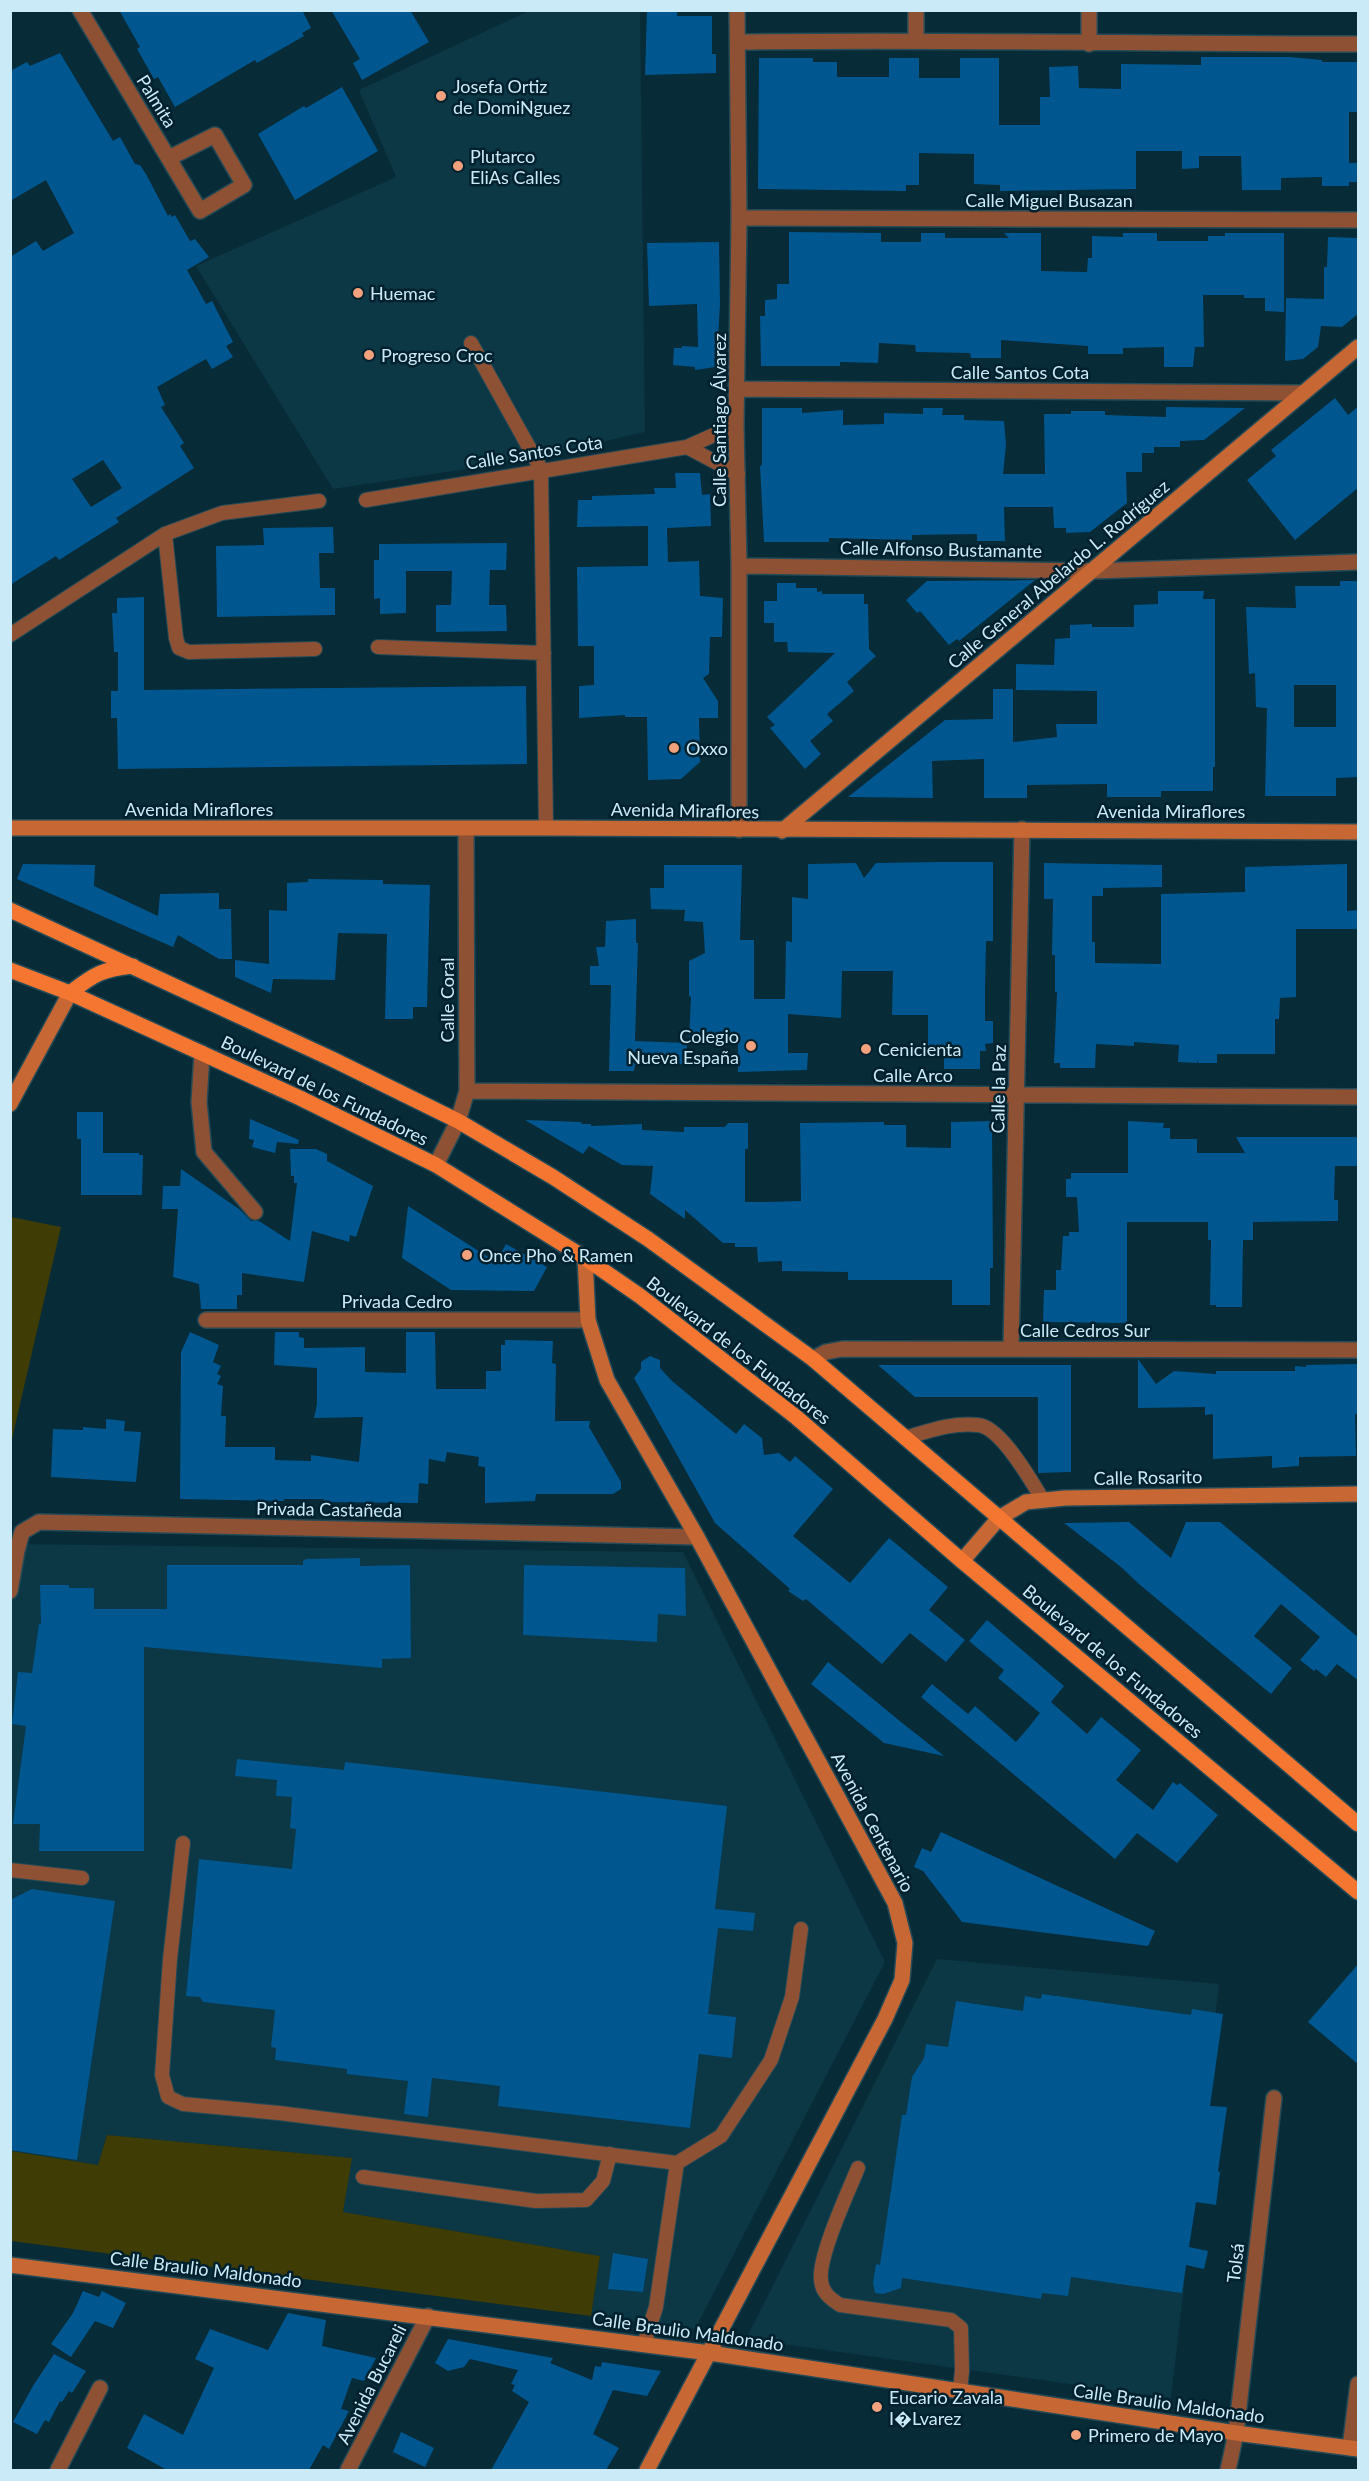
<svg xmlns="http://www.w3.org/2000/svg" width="1369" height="2481" font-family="Lato,sans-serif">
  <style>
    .built { fill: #0c3745 }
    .green { fill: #3f3c06 }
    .building { fill: #00578f; fill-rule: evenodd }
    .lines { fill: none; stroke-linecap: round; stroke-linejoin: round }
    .lane-casing { stroke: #264a56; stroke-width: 16 }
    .street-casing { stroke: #264a56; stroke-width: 18 }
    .secondary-casing { stroke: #264a56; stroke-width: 18 }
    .primary-casing { stroke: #264a56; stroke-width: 18 }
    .lane { stroke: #8e5133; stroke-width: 14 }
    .street { stroke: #8e5133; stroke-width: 15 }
    .secondary { stroke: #c76734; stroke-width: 15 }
    .primary { stroke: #f47631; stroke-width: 15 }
    .poi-dot { fill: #f1a17c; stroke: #00212d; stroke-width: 2 }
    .labels { text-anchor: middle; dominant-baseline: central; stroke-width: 5; stroke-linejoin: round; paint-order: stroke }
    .poi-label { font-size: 18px; fill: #caeaf7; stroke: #00212d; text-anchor: start }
    .street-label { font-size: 18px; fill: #caeaf7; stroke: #00212d }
  </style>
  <rect width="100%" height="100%" fill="#072b37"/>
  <path class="built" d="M529 11H640L645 432 513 462 333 489 196 266 396 177 359 90Z
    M10 1544 683 1552 885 1962 695 2329 591 2316 600 2256 343 2212 351 2158 107 2135 98 2165 11 2151Z
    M937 1959 1219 1984 1171 2398 746 2339Z"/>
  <path class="green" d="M11 1217 61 1227 11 1443 10 1217Z
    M107 2135 352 2158 343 2212 600 2256 591 2316 11 2241V2151L98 2165Z"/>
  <path class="building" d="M119 10H302L311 28 302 33 304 36 257 63 255 60 175 107 158 77 154 79 137 49 140 47Z
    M331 10H410L429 42 362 80 353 63 360 59Z
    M647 10H677V16H712V54H716V73L645 75Z
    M60 53 113 141 120 137 135 164 140 165 146 174 168 216 170 214 172 217 175 215 190 241 195 239 209 257 187 270 206 304 212 301 233 342 226 346 233 357 212 369 206 359 157 387 165 405 161 407 184 443 180 446 194 468 116 518 119 522 59 560 56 556 10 585V257L36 241 43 251 74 233 46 180 10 201V71L27 62 30 66ZM103 460 122 488 91 507 72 479Z
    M1201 57H1290L1322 60V62H1359V112H1349V163H1359V182H1349V186H1322V177L1281 178V190H1242L1241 156H1199V168L1182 169V151H1136V189L1000 191V185L974 184V154L919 153V185H906V191L758 189 759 58H813V62H837V77H889V58H919V78H960V58H999V125H1040V97H1050L1049 67 1078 66 1079 88 1121 89V64L1201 65Z
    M342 87 378 151 295 200 258 134 304 106 306 108Z
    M789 232 881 233V242H921V233H945V238H1009L1004 233H1041V271L1087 272 1088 258H1092V236L1123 237V233H1157V241H1208V236H1225V233H1284V312L1265 311V298H1244V295H1203L1204 347H1195L1193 367H1164V347L1123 348V354H1088V346L1001 340V358H971L970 353 916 352 915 345 879 343 878 363 840 362V366H761L760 316H765V300L777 299V284H789Z
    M1328 237 1359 238V313L1342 327 1321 326 1318 347 1303 359 1285 361 1286 298 1324 299V267H1327Z
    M719 242 720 303 717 358H714L715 367 695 370V367L673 365 674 348H682V346L698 347 697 304 649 306 647 243Z
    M1335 398 1348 415 1359 406V487L1295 540 1247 480 1276 456 1271 450Z
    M1166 407 1245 408 1204 440 1180 441V447H1154V453H1142V472H1126L1127 503 1090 532 1066 533V528H1054L1053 507H1004L1005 541H977V534L912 535V540L829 538V542H764L760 466 762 465V408H802V413L843 410V425L884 424V413L923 414V408H943L942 415H964V420L1004 421 1006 445 1003 474H1045L1044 414H1071V411H1105V415L1166 417Z
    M675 473H700L702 495 710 494 711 526 667 528 668 562 699 561 700 596 723 598 722 637H710L709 674 703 678 718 701V718H699L700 762 681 779 648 780 647 717H625V715L579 718V686L594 685V646H578L577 567 648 566V526L577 527 578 500H592V496L655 494 654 488H676Z
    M333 527 334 553H319L320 588H335V615L217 617 216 546 264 545 263 528Z
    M507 543 506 570H490L489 605H506L507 631 436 632V605H451L452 571H406V613L380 614V598L374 599V560H379V544Z
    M1035 580 959 641 957 639 949 645 920 611 917 613 906 600 927 581Z
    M1340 581H1359V777L1336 778V796H1265L1267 708 1256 707 1255 673 1249 674 1246 607 1296 608 1295 586H1340ZM1294 685H1336V727H1294Z
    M777 583H796V588H817V592L822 591V594H864V604H868L869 649 876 656 847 682 854 691 827 714 833 721 810 741 821 754 805 769 770 728 775 725 767 717 835 653 788 652 787 642H774V623H764V601H777Z
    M1158 591H1204L1203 599H1215V767H1213V791H1161V797H1107V784L1027 785V798H984V759L932 761 933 798 848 797 945 720 993 719V689H1013V742L1057 737 1056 724H1097V691L1016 690V664L1054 665 1055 639 1070 638V625L1092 624V627H1134V605L1158 604Z
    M144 597V690L526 686 527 764 118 769 117 718H111V691H118V652H114L112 613H117V598Z
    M942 862H993V941H986L985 991V1021H993V1043L985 1044 986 1051H980V1069H944V1057H928V1015H892L893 971H842L841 1018 788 1014V1053H808L807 1070 738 1072V1041L689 1040 691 997 689 996V961L705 953 703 922 684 921 685 910 651 909 650 888H664V865H742L740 940H754V999H785L786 941 792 942V897L808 899V864L856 863 864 878 876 863Z
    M1044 863 1162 865V887L1103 888V896H1092V942H1095V963L1161 964V894L1245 892V867L1347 864V911L1359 910V929H1296V997L1280 998 1279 1019H1275V1054H1217V1063H1198L1197 1059V1063L1178 1062 1179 1045 1134 1042V1046L1096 1044 1095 1068H1060V1063H1054L1057 992H1055V955H1052L1053 899H1044Z
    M23 864 95 865 94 886 158 916 160 894 219 893V909H231L232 959H219L178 935 173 947 17 879Z
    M308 879 383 880V884L430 885 427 1007H413V1019H385L387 934 338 933 335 980 273 979 271 993 235 977V960L269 964V910L287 911V883L308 882Z
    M636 919V943H638L635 1041 687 1043V1064L635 1065 634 1071H609L611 985H590V966H599L596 947H605L606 921Z
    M77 1112H103V1153H139V1155H143L142 1195H81V1139H77Z
    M250 1119 299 1140 298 1144 277 1142 275 1153 252 1147 254 1140 249 1139Z
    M525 1120 581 1122 582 1124H591V1126L642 1124V1130L684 1132V1127H725L728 1123H748V1149H745V1202H766L801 1201 800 1123 884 1122V1125H906V1147L951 1148V1122L992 1121 993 1268H990V1305H952V1280H848V1272L782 1271V1261L758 1262 757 1247H735V1243H723L685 1210V1219L650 1194 653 1166 622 1165 589 1146 583 1154Z
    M1128 1121 1164 1123 1163 1128H1170V1139H1197V1153H1245L1236 1137H1359V1166H1335L1334 1200H1338V1221L1253 1222V1240H1243L1242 1307H1216V1305H1210L1211 1240H1208V1222H1127V1323L1043 1322 1044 1290H1056V1270H1061L1063 1236H1069V1232H1079L1077 1197H1066V1179H1071V1173H1128Z
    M290 1149H316L327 1154V1161L373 1186 356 1237 350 1235 349 1242 312 1231 304 1282 242 1273V1295H237V1309H201L199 1284 173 1277 178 1209H162L163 1186H180L181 1169 239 1209 251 1221H259L290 1241 297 1183H294V1176H291Z
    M408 1206 496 1262 506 1244 547 1267 534 1291 451 1290 402 1258Z
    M190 1332 219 1345 213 1362 221 1366 217 1374 221 1376 217 1384 223 1386 221 1416H226L225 1447H275V1460L311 1461V1455L359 1462 363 1417 314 1418 317 1404V1368L274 1365 275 1332H299V1337L304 1338V1348L365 1347V1372L406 1373V1332H435L436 1389H486V1371H501V1345H505V1340L553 1341 552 1363 556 1364 555 1421H590L589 1427 621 1482V1489L613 1494H536L535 1501 485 1503V1467L478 1466 479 1457 447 1452 445 1462 429 1459 428 1484 419 1483 418 1503 324 1502V1499H284V1501L180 1499 181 1352Z
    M650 1356 660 1360V1368L672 1381 736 1434 744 1424 762 1438 764 1455 779 1453 790 1462 795 1456 833 1489 793 1536 850 1583 889 1538 948 1587 929 1610 965 1640 946 1662 910 1633 882 1664 806 1599 803 1601 788 1591 790 1589 715 1523 634 1378 641 1369V1362Z
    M1138 1359 1156 1384 1174 1371 1216 1374V1371H1295V1366L1306 1367V1365L1359 1364V1415L1355 1414 1356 1456 1299 1457V1466L1272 1468V1456L1213 1459V1414L1205 1415V1407L1138 1408Z
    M878 1365H1071V1472L1038 1473V1397H915Z
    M106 1419 125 1421 124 1431 141 1432 136 1482 51 1477 53 1429 83 1430V1427L106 1429Z
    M1129 1522 1171 1558 1186 1522H1220L1359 1638V1681L1337 1664 1326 1677 1316 1669 1314 1671 1300 1660 1320 1637 1281 1604 1254 1636 1292 1668 1271 1694 1139 1584 1121 1567 1064 1523Z
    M360 1558V1566L410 1565 411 1658 382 1659V1668L144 1647V1851H39L40 1824H13L26 1726 12 1724 18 1672 32 1673 39 1624H41L40 1585H69V1588H94V1609H167V1565H303V1561L306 1559Z
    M524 1565 685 1568 686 1616 658 1614 657 1642 523 1635Z
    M987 1620 1064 1686 1051 1702 1087 1734 1101 1717 1141 1750 1116 1780 1153 1810 1173 1782 1177 1785 1180 1783 1218 1815 1177 1863 1137 1833 1115 1859 921 1697 932 1684 968 1714 975 1706 1016 1742 1028 1728 1040 1713 998 1678 1004 1670 969 1641Z
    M828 1662 901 1722 944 1756 884 1743 811 1684Z
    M237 1759 344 1770 345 1762 727 1806 715 1909 755 1913 753 1931 718 1928 708 2014 736 2017 732 2058 699 2054 690 2128 498 2106 500 2086 432 2078 428 2117 404 2114 408 2081 347 2074V2069L275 2060 276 2048 271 2047 275 2010 203 2002 200 1997 186 1996 199 1859 292 1869 296 1829 290 1828 292 1797 276 1796 277 1780 235 1776Z
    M941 1832 1155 1931 1148 1946 962 1922 923 1871 914 1867 922 1848 931 1852Z
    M32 1889 115 1901 77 2160 10 2150V1900Z
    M1359 1963V2065L1308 2022Z
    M1042 1994 1191 2015 1192 2009 1223 2014 1210 2106 1227 2107 1218 2171 1220 2172 1216 2205 1196 2202 1189 2247 1208 2251 1204 2269 1186 2265 1182 2293 1071 2277 1068 2296 1042 2293 1041 2299 902 2278 901 2288 883 2294 875 2293 873 2283 876 2264 880 2265 902 2115H906L912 2077 924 2058 926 2044 948 2047 956 2001 1023 2011 1025 1996 1041 1999Z
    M613 2253 648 2259 643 2292 608 2289Z
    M83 2291 99 2297 102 2291 126 2303 113 2328 95 2321 71 2357 51 2344 73 2313Z
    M288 2313 326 2320 322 2346 376 2358 364 2381 352 2378 341 2409 349 2411 329 2449 323 2445 309 2470H167L127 2448 144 2414 183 2435 214 2368 195 2359 210 2329 268 2350Z
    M448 2339 553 2358 550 2363 592 2380 595 2366 601 2367 602 2362 661 2371 647 2396 613 2390 593 2434 619 2448 606 2470H491L529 2402 512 2391 515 2385 511 2384 518 2370 470 2359 464 2367 448 2371 435 2363Z
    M54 2354 86 2371 72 2393 69 2391 62 2402 60 2401 49 2422 45 2420 37 2434 13 2422 33 2386Z
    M401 2432 434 2448 425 2467 393 2452Z"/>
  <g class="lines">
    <defs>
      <path id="lane" d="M471 343 541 469 546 828
        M687 447 738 474
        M366 500 687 447 736 425
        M165 534 176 638 179 648 189 652 315 649
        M10 635 165 534 222 513 319 501
        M378 647 544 653
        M905 1438C929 1431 953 1422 978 1425 1001 1427 1031 1481 1043 1500
        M183 1843 170 1959 162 2075 168 2097 183 2104 279 2113 677 2163
        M10 1870 82 1878
        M858 2168C848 2192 818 2257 821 2280 822 2293 831 2299 840 2305L951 2320 961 2328 962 2371 960 2391
        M363 2177 536 2201 586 2200 603 2181 610 2154
        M644 2344 656 2307 677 2163 721 2136 771 2060 792 1997 801 1929"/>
      <path id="street" d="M80 10 200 211 244 185 215 135 169 158
        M737 10 739 218 736 425 739 566V830
        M916 10V40
        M1089 10V44
        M738 42C945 39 1151 44 1358 44
        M739 218 1358 220
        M738 389 1302 393
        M739 566 1093 571 1358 562
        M202 1053 199 1102 204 1152 255 1212
        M467 1091 1358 1097
        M436 1165 458 1121 467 1091 466 829
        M206 1320H588
        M1011 1349 1022 829
        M813 1359 826 1352 842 1349 1358 1350
        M10 1591 17 1551 22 1532 39 1522 697 1537
        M1350 2448 1358 2384
        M58 2470 100 2388
        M348 2470 428 2316
        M1228 2470 1236 2433 1274 2098"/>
      <path id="secondary" d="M10 828H546L1358 832
        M782 831 1358 347
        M10 1104 70 993
        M585 1258 588 1320 607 1380 697 1537 895 1903 905 1943 902 1980 885 2019 647 2470
        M962 1561 999 1518 1026 1502 1065 1498 1358 1494
        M10 2265 710 2353 1236 2433 1358 2449"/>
      <path id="primary" d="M10 910 332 1059 458 1121 553 1177 648 1239 813 1359 1358 1824
        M10 970 70 993 300 1098 436 1165 585 1258 640 1296 796 1417 962 1561 1358 1892
        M70 993C94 974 103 969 133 966"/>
    </defs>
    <use href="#lane" class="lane-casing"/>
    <use href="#street" class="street-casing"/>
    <use href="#secondary" class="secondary-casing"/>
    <use href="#primary" class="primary-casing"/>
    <use href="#lane" class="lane"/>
    <use href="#street" class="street"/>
    <use href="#secondary" class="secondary"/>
    <use href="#primary" class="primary"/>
  </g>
  <g class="poi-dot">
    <circle cx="441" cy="96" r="6"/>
    <circle cx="458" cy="166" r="6"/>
    <circle cx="358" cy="293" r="6"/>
    <circle cx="369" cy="355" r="6"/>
    <circle cx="674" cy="748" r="6"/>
    <circle cx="751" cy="1046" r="6"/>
    <circle cx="866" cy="1049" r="6"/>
    <circle cx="467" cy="1255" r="6"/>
    <circle cx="877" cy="2407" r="6"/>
    <circle cx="1076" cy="2435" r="6"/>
  </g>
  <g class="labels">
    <g class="poi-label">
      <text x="453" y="86">Josefa Ortiz<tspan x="453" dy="21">de DomiNguez</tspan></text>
      <text x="470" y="156">Plutarco<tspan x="470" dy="21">EliAs Calles</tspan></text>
      <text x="370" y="293">Huemac</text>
      <text x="381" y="355">Progreso Croc</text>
      <text x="686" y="748">Oxxo</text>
      <text x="739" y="1036" text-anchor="end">Colegio<tspan x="739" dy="21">Nueva España</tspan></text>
      <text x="878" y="1049">Cenicienta</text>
      <text x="479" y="1255">Once Pho &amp; Ramen</text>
      <text x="889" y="2397">Eucario Zavala<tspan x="889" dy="21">I�Lvarez</tspan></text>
      <text x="1088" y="2435">Primero de Mayo</text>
    </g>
    <g class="street-label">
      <text transform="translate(157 101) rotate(58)">Palmita</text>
      <text x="1049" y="200">Calle Miguel Busazan</text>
      <text x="1020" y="372">Calle Santos Cota</text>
      <text transform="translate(719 420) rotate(-90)">Calle Santiago Álvarez</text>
      <text transform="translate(534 452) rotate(-9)">Calle Santos Cota</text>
      <text transform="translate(941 549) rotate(1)">Calle Alfonso Bustamante</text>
      <text transform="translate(1058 574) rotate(-40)">Calle General Abelardo L. Rodríguez</text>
      <text x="199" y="809">Avenida Miraflores</text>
      <text transform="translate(685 810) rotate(1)">Avenida Miraflores</text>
      <text x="1171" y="811">Avenida Miraflores</text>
      <text transform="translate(447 1000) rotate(-90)">Calle Coral</text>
      <text x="913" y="1075">Calle Arco</text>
      <text transform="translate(998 1089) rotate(-89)">Calle la Paz</text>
      <text transform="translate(325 1090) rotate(26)">Boulevard de los Fundadores</text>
      <text x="397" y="1301">Privada Cedro</text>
      <text x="1085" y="1330">Calle Cedros Sur</text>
      <text transform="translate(739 1350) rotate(38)">Boulevard de los Fundadores</text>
      <text transform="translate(1148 1477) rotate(-1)">Calle Rosarito</text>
      <text transform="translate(329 1509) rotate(1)">Privada Castañeda</text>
      <text transform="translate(1113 1661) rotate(40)">Boulevard de los Fundadores</text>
      <text transform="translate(873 1822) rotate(62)">Avenida Centenario</text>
      <text transform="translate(1235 2263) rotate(-83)">Tolsá</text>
      <text transform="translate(206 2269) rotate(7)">Calle Braulio Maldonado</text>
      <text transform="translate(688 2331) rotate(8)">Calle Braulio Maldonado</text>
      <text transform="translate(371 2384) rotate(-63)">Avenida Bucareli</text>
      <text transform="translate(1169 2403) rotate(8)">Calle Braulio Maldonado</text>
    </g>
  </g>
  <rect width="1369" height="2481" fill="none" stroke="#caeaf7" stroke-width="24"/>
</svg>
